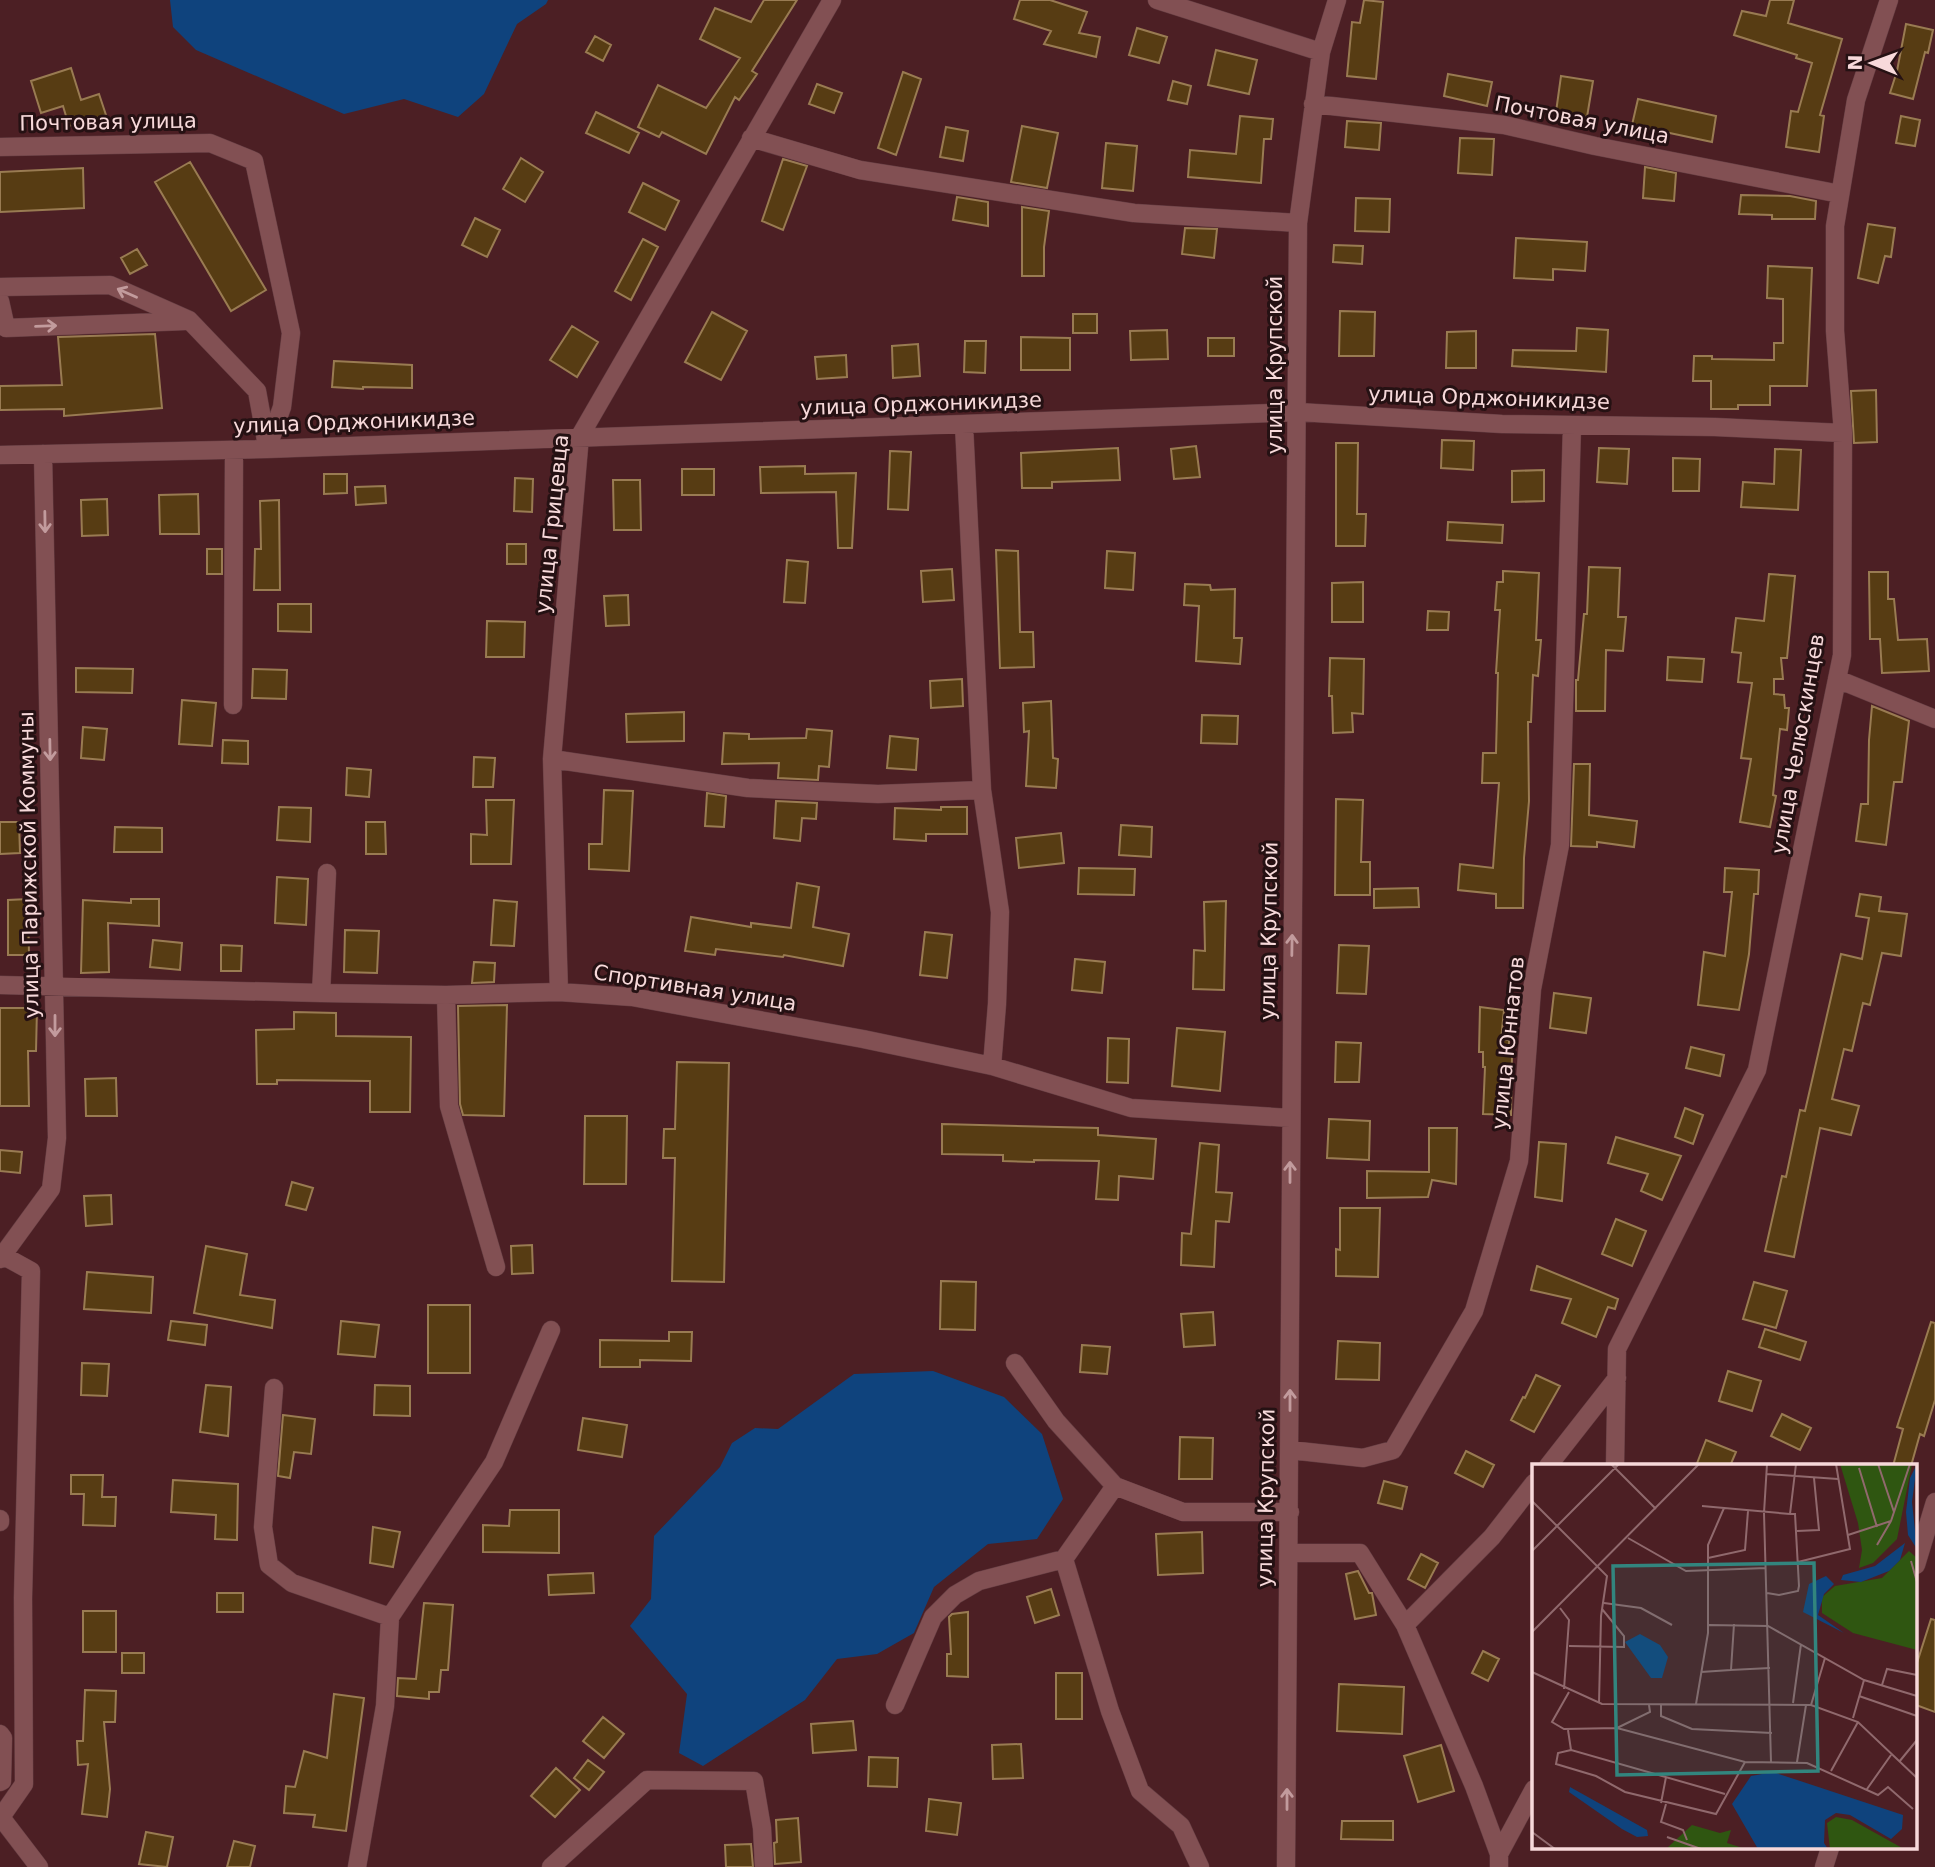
<svg xmlns="http://www.w3.org/2000/svg" width="1935" height="1867" font-family="'DejaVu Sans',sans-serif">
  <style>
    .water { fill: #0f437d }
    .building { fill: #573c13; stroke: #997b52; stroke-width: 2 }
    .lines { fill: none; stroke-linecap: round; stroke-linejoin: round }
    .minor-casing { stroke: #643d42; stroke-width: 19 }
    .minor { stroke: #825053; stroke-width: 18 }
    .oneway { stroke: #c29b9d }
    .labels { text-anchor: middle; dominant-baseline: central; stroke-width: 6; stroke-linejoin: round; paint-order: stroke }
    .street-label { font-size: 21px; fill: #f7d9da; stroke: #251113 }
    .inset-road { fill: none; stroke: #90696d; stroke-width: 2 }
    .view { fill: #32857e; fill-opacity: 0.15; stroke: #32857e; stroke-width: 3.5 }
    .inset-edge { fill: none; stroke: #f7d9da; stroke-width: 3.5 }
  </style>
  <rect width="100%" height="100%" fill="#4c1f24"/>
  <path class="water" d="M170 0H548L546 4 517 24 484 94 458 117 404 99 344 114 196 50 173 27Z
    M933 1371 1004 1397 1042 1434 1063 1499 1037 1539 988 1544 934 1587 914 1633 877 1654 837 1659 805 1700 703 1766 679 1753 687 1694 630 1626 651 1599 654 1536 720 1467 732 1443 755 1428 778 1429 854 1374Z"/>
  <path class="building" d="M764 0H797L752 71 757 74 739 100 735 97 706 154 662 132 659 137 638 127 658 85 706 108 740 58 700 39 715 8 751 22Z
    M1020 0H1050L1087 12 1079 33 1100 37 1096 57 1044 44 1051 31 1014 19Z
    M1364 0 1383 2 1376 79 1347 76 1352 22 1360 23Z
    M1770 0H1794L1788 23 1842 39 1820 115 1824 116 1819 152 1786 147 1791 111 1798 112 1812 63 1796 58 1797 55 1734 35 1742 11 1766 16Z
    M1906 24 1933 30 1928 53 1925 52 1913 99 1890 93 1897 71Z
    M1137 28 1167 37 1159 63 1129 55Z
    M595 36 611 45 603 61 586 52Z
    M1216 50 1257 60 1249 94 1208 85Z
    M71 68 81 100 99 94 106 115 69 126 63 106 41 113 31 81Z
    M903 72 921 79 896 155 878 148Z
    M1448 74 1492 82 1487 106 1444 96Z
    M1561 76 1593 81 1587 117 1556 112Z
    M1173 81 1191 86 1187 104 1168 100Z
    M817 84 842 93 834 113 809 104Z
    M1638 99 1716 116 1712 142 1632 125Z
    M596 112 639 133 629 153 586 133Z
    M1240 116 1273 119 1271 139H1264L1261 183 1188 177 1190 150 1236 154Z
    M1901 116 1920 120 1915 146 1896 143Z
    M1347 121 1381 123 1379 150 1345 147Z
    M1022 126 1058 133 1047 188 1011 182Z
    M946 127 968 131 963 161 940 157Z
    M1460 138 1494 139 1492 175 1458 173Z
    M1106 143 1137 146 1133 191 1102 188Z
    M521 158 543 172 525 202 503 189Z
    M783 159 807 166 783 230 762 221Z
    M190 162 266 290 231 311 155 182Z
    M1645 167 1676 173 1674 201 1643 198Z
    M83 168 84 208 0 212V172Z
    M643 183 679 201 665 230 629 212Z
    M1741 195 1790 196 1816 201 1815 219H1772V215L1739 214Z
    M957 197 988 202V226L953 220Z
    M1356 198 1390 199 1389 232 1355 231Z
    M1022 207 1049 211 1044 247V276H1022Z
    M475 218 500 230 487 257 462 245Z
    M1868 224 1895 228 1891 257 1885 256 1878 283 1858 278Z
    M1185 228 1217 229 1214 258 1182 254Z
    M1516 238 1587 242 1585 271 1553 269V280L1514 278Z
    M643 239 658 247 631 300 615 291Z
    M1334 245 1363 246 1362 264 1333 262Z
    M137 249 147 265 130 274 121 258Z
    M1768 266 1812 268 1807 386H1770V405H1738V409H1711V381H1693L1694 356H1712V359L1774 360V343H1783V299L1767 298Z
    M1340 311 1375 312 1374 356H1339Z
    M712 312 747 331 721 380 685 362Z
    M1073 314H1097V333H1073Z
    M572 326 598 342 577 377 550 360Z
    M1577 328 1608 330 1606 372 1512 366 1513 350 1576 351Z
    M1167 330 1168 359 1131 360 1130 331Z
    M1476 331V368H1446L1447 332Z
    M155 334 162 408 64 416V409L0 410V386L62 385 58 337Z
    M1021 337 1070 338V370H1021Z
    M1208 338H1234V356H1208Z
    M965 341H986L985 373 964 372Z
    M918 344 920 376 893 378 892 346Z
    M846 355 847 377 817 379 815 357Z
    M334 361 412 365V388L363 387V389L332 387Z
    M1876 390 1877 442 1854 443 1851 391Z
    M1442 440 1474 441 1473 470 1441 468Z
    M1336 443H1358L1357 514H1366L1365 546H1336Z
    M1196 446 1200 477 1174 479 1171 449Z
    M1118 448 1120 480 1052 482V488H1022L1021 453Z
    M1599 448 1629 449 1627 484 1597 482Z
    M1775 449 1801 450 1798 510 1741 507 1743 482 1774 484Z
    M890 451 911 452 908 510 888 509Z
    M1673 458 1700 459 1699 491H1673Z
    M805 466V474L856 473 852 548H838L836 492 761 493 760 467Z
    M682 469H714V495H682Z
    M1544 470V501L1512 502V471Z
    M324 474H347V493L324 494Z
    M515 478 533 479 532 512 514 511Z
    M613 480H640L641 530H614Z
    M385 486 386 503 356 505 355 487Z
    M198 494 199 534H160L159 495Z
    M107 499 108 535 82 536 81 500Z
    M279 500 280 590H254L255 549H261L260 501Z
    M1448 522 1503 525 1502 543 1447 540Z
    M507 544H526V564H507Z
    M207 549H222V574H207Z
    M996 550 1018 551 1020 632H1033L1034 667 1000 668Z
    M1107 551 1135 553 1133 590 1105 588Z
    M787 560 808 562 805 603 784 602Z
    M1589 567 1620 568 1618 617H1626L1623 651 1606 650 1605 711H1576V680H1578L1584 614H1587Z
    M952 569 954 600 923 602 921 571Z
    M1503 571 1539 573 1536 640H1541L1538 676 1533 675 1531 722H1528L1529 801 1524 858 1523 908H1496V894L1458 890 1460 864 1493 868 1499 783H1482L1483 753H1496L1498 673H1496L1500 610H1495L1497 582H1503Z
    M1869 572H1888V599H1894L1898 640 1927 639 1929 671 1882 673 1880 639H1870Z
    M1769 574 1795 576 1787 658H1781L1783 679H1774V694L1784 695 1785 708H1789L1787 730 1780 729 1773 795 1776 796 1770 827 1740 822 1751 759 1741 758 1752 683 1738 682 1741 653 1732 652 1736 618 1764 621Z
    M1363 582V622H1332V583Z
    M1185 584 1210 585 1211 590 1235 589 1234 638H1242L1240 664 1196 661 1199 606 1184 605Z
    M628 595 629 625 606 626 604 596Z
    M278 604H311V632L278 631Z
    M1428 611 1449 612 1448 630H1427Z
    M487 621 525 622 524 657H486Z
    M1668 657 1704 659 1702 682 1667 680Z
    M1330 658 1364 659 1363 714 1352 713 1353 732 1333 733 1332 696H1329Z
    M76 668 133 669 132 693 76 692Z
    M253 669 287 670 286 699 252 698Z
    M962 679 963 706 931 708 930 681Z
    M182 700 216 703 212 746 179 744Z
    M1051 701 1053 758 1058 759 1056 788 1026 786 1029 731 1024 732 1023 703Z
    M1872 706 1909 721 1902 782H1894L1886 845 1856 841 1861 804H1868L1869 740Z
    M684 712V741L627 742 626 714Z
    M1202 715 1238 716 1237 744 1201 743Z
    M83 727 107 729 104 760 81 758Z
    M807 729 832 731 829 767 819 766 818 780 778 778 779 763 722 764 724 733 749 734V739L806 738Z
    M890 736 918 739 916 770 887 768Z
    M223 740 248 741V764L222 763Z
    M474 757 495 758 493 787H473Z
    M1574 764H1590L1589 815 1637 821 1634 847 1597 842V847L1571 846Z
    M347 768 371 770 369 797 346 795Z
    M604 790 633 791 629 871 589 869V844H602Z
    M707 793 726 796 724 827 705 826Z
    M1336 799 1363 800 1361 862H1370V895H1335Z
    M486 800H514L511 864H471V834L487 835Z
    M776 801 817 803 816 819 802 818 800 841 774 838Z
    M279 807 311 808 310 842 277 840Z
    M941 807H967V834H926V841L894 839 895 808 941 810Z
    M0 822H19L20 853 0 854Z
    M366 822H385L386 854H366Z
    M1121 825 1152 827 1151 857 1119 855Z
    M115 827 162 828V852H114Z
    M1061 833 1064 863 1019 868 1016 838Z
    M1079 868 1135 869 1134 895 1078 894Z
    M1725 868 1759 870 1758 894H1754L1749 954 1739 1010 1698 1005 1704 952 1725 956 1732 892H1724Z
    M277 877 308 879 306 925 275 923Z
    M797 883 819 887 813 927 849 934 843 966 784 955 783 957 716 949 715 955 685 951 691 917 751 927V923L791 928Z
    M1418 888 1419 907 1374 908V889Z
    M1860 894 1881 897 1879 911 1907 914 1901 956 1882 953 1870 1005 1863 1003 1852 1051 1844 1049 1832 1099 1859 1106 1851 1135 1820 1128 1794 1257 1765 1251 1782 1176 1786 1177 1800 1110 1805 1111 1841 954 1862 959 1869 918 1856 916Z
    M28 899 29 955H8V900Z
    M131 899H159V926L108 923 109 972 81 973 83 900 131 903Z
    M494 900 517 902 514 946 491 945Z
    M1226 901 1224 990 1193 989 1194 950 1205 951 1204 902Z
    M345 930 379 931 377 973 344 972Z
    M925 932 952 935 947 978 920 975Z
    M153 940 182 943 180 970 150 967Z
    M221 945 242 946 241 971H221Z
    M1339 945 1369 946 1366 994 1337 993Z
    M1075 959 1105 962 1102 993 1072 990Z
    M474 962 495 963 494 982 472 983Z
    M1554 993 1591 998 1586 1033 1550 1028Z
    M507 1005 504 1116 463 1115 460 1104 458 1006Z
    M1480 1007 1504 1010 1501 1040H1509V1055H1512L1511 1115 1483 1114 1485 1067H1483V1052H1479Z
    M0 1008H37L36 1051H28L29 1106H0Z
    M294 1012 336 1013V1036L411 1037 410 1112H370V1081L277 1080V1084H257L256 1030 294 1029Z
    M1177 1028 1225 1032 1220 1091 1172 1086Z
    M1108 1038 1129 1039 1128 1083 1107 1082Z
    M1336 1042 1361 1043 1359 1082H1335Z
    M1691 1047 1724 1055 1720 1076 1686 1068Z
    M677 1062 729 1063 724 1282 672 1281 675 1158H663L664 1129H675Z
    M116 1078 117 1116H86L85 1079Z
    M1685 1108 1703 1115 1693 1144 1675 1137Z
    M585 1116H627L626 1184H584Z
    M1329 1119 1370 1121 1369 1160 1327 1158Z
    M942 1124 1098 1128V1135L1156 1139 1153 1179 1119 1176 1118 1200 1096 1199 1099 1161 1034 1160V1162L1003 1161V1155L942 1154Z
    M1429 1128H1457L1456 1184 1432 1180 1428 1197 1367 1198V1171L1429 1172Z
    M1616 1137 1681 1156 1662 1200 1641 1191 1648 1174 1608 1163Z
    M1539 1142 1566 1144 1562 1201 1535 1197Z
    M1200 1143 1219 1145 1216 1192 1232 1193 1229 1222 1216 1221 1214 1267 1181 1265 1182 1233 1191 1234Z
    M0 1150 22 1152 20 1173 0 1171Z
    M292 1182 313 1188 306 1210 286 1205Z
    M111 1195 112 1224 86 1226 84 1196Z
    M1340 1208H1380L1378 1277 1336 1276V1249L1340 1250Z
    M1616 1219 1646 1231 1632 1266 1602 1254Z
    M532 1245 533 1273 512 1274 511 1246Z
    M206 1246 247 1254 240 1295 275 1300 272 1328 194 1313Z
    M1537 1266 1618 1299 1615 1309 1608 1307 1596 1337 1562 1323 1571 1299 1531 1290Z
    M87 1272 153 1277 151 1313 84 1309Z
    M941 1281 976 1282 975 1330 940 1329Z
    M1754 1282 1787 1291 1776 1328 1743 1319Z
    M428 1305H470V1373H428Z
    M1213 1312 1215 1345 1184 1347 1181 1314Z
    M171 1321 207 1325 205 1345 168 1340Z
    M341 1321 379 1325 375 1357 338 1354Z
    M1931 1322 1935 1323V1400L1924 1436 1920 1434 1911 1466H1893L1903 1429 1897 1427Z
    M1765 1329 1806 1342 1800 1360 1759 1347Z
    M669 1332H692L691 1361 640 1360V1367H600V1340L669 1341Z
    M1338 1341 1380 1343 1379 1380 1336 1379Z
    M1082 1345 1110 1347 1107 1374 1080 1372Z
    M82 1363 109 1364 107 1396 81 1395Z
    M1728 1371 1761 1381 1752 1411 1719 1401Z
    M1536 1375 1560 1386 1534 1432 1511 1420 1523 1397 1525 1398Z
    M206 1385 231 1387 228 1436 200 1432Z
    M375 1385 410 1386V1416L374 1415Z
    M1782 1414 1811 1428 1800 1450 1771 1436Z
    M283 1415 315 1419 311 1454 294 1452 290 1478 278 1476Z
    M583 1418 627 1425 622 1457 578 1450Z
    M1180 1437 1213 1438 1212 1479H1179Z
    M1706 1440 1736 1452 1730 1466H1696Z
    M1466 1451 1494 1465 1483 1487 1455 1473Z
    M71 1475H103L102 1497H116L115 1526 83 1525 84 1494H71Z
    M173 1480 238 1484 237 1540 215 1539 216 1515 171 1512Z
    M1384 1481 1407 1487 1402 1509 1378 1503Z
    M510 1510H559V1553L483 1552V1525L509 1526Z
    M373 1527 400 1532 393 1567 370 1563Z
    M1202 1532 1203 1573 1158 1575 1156 1534Z
    M1421 1554 1438 1563 1425 1588 1408 1579Z
    M1358 1571 1369 1593H1372L1376 1615 1355 1619 1346 1574Z
    M593 1573 594 1593 549 1595 548 1575Z
    M1051 1589 1059 1615 1035 1623 1027 1597Z
    M217 1593H243V1612H217Z
    M424 1603 453 1605 448 1670H441L439 1692H429V1699L397 1696 398 1678 416 1679Z
    M83 1611H116V1652H83Z
    M968 1612V1677L947 1676V1654H951L949 1617 952 1614Z
    M1931 1619 1935 1620V1712L1916 1705V1666Z
    M1483 1651 1499 1659 1488 1681 1472 1673Z
    M122 1653H144V1673H122Z
    M1056 1673H1082V1719H1056Z
    M1339 1684 1404 1687 1402 1734 1337 1731Z
    M85 1690 116 1691 115 1722H104L110 1789 107 1817 82 1814 88 1764 78 1765 77 1741H83Z
    M334 1694 364 1698 346 1831 313 1827 315 1815 284 1813 286 1786 295 1787 304 1751 327 1758Z
    M603 1717 624 1734 604 1758 583 1741Z
    M853 1721 856 1750 813 1753 811 1724Z
    M1021 1744 1023 1778 993 1779 992 1745Z
    M1441 1745 1454 1791 1418 1802 1404 1756Z
    M869 1757 898 1758 897 1787 868 1786Z
    M588 1760 604 1772 589 1790 574 1778Z
    M556 1768 580 1790 555 1817 531 1796Z
    M929 1799 961 1803 957 1835 926 1831Z
    M798 1818 801 1862 775 1864 774 1843 777 1842 776 1820Z
    M1342 1821H1393V1840L1341 1839Z
    M146 1832 173 1837 167 1867 139 1864Z
    M234 1841 255 1846 250 1867H227Z
    M751 1844 753 1867H726L725 1845Z"/>
  <g class="lines">
    <defs>
      <path id="minor" d="M1157 0 1321 52
        M1313 104 1504 125 1595 146 1840 194
        M751 138 860 170 1134 213 1298 223
        M0 147 210 143 254 161 291 333 282 407 267 449
        M0 287 110 285 189 320 257 391 267 446
        M0 301 6 328 185 321
        M0 455 267 449 1298 412 1502 424 1715 427 1843 433
        M1837 679 1935 719
        M233 705 234 450
        M552 759 748 788 878 794 982 790 964 425
        M982 790 1000 912 997 1004 992 1066
        M0 985 321 993 446 995 559 992 632 997 863 1039 992 1066 1131 1108 1290 1118
        M559 992 552 759 580 436 832 0
        M321 993 327 873
        M446 995 449 1106 496 1267
        M0 1259 51 1189 57 1138 43 454
        M1015 1363 1056 1421 1115 1486 1183 1512H1290
        M274 1388 263 1527 269 1565 292 1583 390 1617
        M1290 1450 1363 1458 1393 1450 1474 1311 1519 1161 1532 989 1560 845 1572 425
        M1548 1466 1617 1378
        M1615 1466 1617 1349 1757 1070 1842 655 1843 433 1835 331V226L1856 100 1889 0
        M0 1519V1522
        M1289 1553H1360L1405 1625 1474 1786 1499 1854
        M1064 1559 1110 1711 1140 1791 1181 1826 1200 1867
        M1916 1565 1935 1502
        M1405 1625 1492 1537 1534 1483
        M895 1705 933 1617 955 1595 979 1581 1064 1559 1115 1486
        M0 1734 3 1738 2 1781 0 1782
        M0 1816 39 1867
        M1 1817 24 1784 23 1598 31 1271 2 1255
        M357 1867 385 1706 390 1617 494 1462 551 1330
        M551 1867 647 1780 754 1781 762 1828 764 1867
        M1286 1867 1298 223 1321 52 1337 0
        M1499 1867V1854L1534 1789
        M1824 1867 1830 1848"/>
    </defs>
    <use href="#minor" class="minor-casing"/>
    <use href="#minor" class="minor"/>
  </g>
  <defs><path id="oneway-shaft" d="M-6 0H5M1.5-3L5.5 0L1.5 3" fill="none" stroke-width="1.6" stroke-linecap="round" stroke-linejoin="round" transform="scale(1.75)"/></defs>
  <g class="oneway">
    <use href="#oneway-shaft" transform="translate(127 293) rotate(-156)"/>
    <use href="#oneway-shaft" transform="translate(46 326) rotate(-2)"/>
    <use href="#oneway-shaft" transform="translate(45 522) rotate(89)"/>
    <use href="#oneway-shaft" transform="translate(50 750) rotate(89)"/>
    <use href="#oneway-shaft" transform="translate(1292 945) rotate(-89)"/>
    <use href="#oneway-shaft" transform="translate(55 1026) rotate(90)"/>
    <use href="#oneway-shaft" transform="translate(1290 1172) rotate(-90)"/>
    <use href="#oneway-shaft" transform="translate(1290 1400) rotate(-90)"/>
    <use href="#oneway-shaft" transform="translate(1287 1799) rotate(-90)"/>
  </g>
  <g class="labels">
    <g class="street-label">
      <text transform="translate(1582 120) rotate(11)">Почтовая улица</text>
      <text transform="translate(108 122) rotate(-1)">Почтовая улица</text>
      <text transform="translate(1275 365) rotate(-90)">улица Крупской</text>
      <text transform="translate(1489 398) rotate(2)">улица Орджоникидзе</text>
      <text transform="translate(921 404) rotate(-2)">улица Орджоникидзе</text>
      <text transform="translate(354 422) rotate(-2)">улица Орджоникидзе</text>
      <text transform="translate(552 524) rotate(-84)">улица Грицевца</text>
      <text transform="translate(1798 744) rotate(-80)">улица Челюскинцев</text>
      <text transform="translate(29 865) rotate(-91)">улица Парижской Коммуны</text>
      <text transform="translate(1269 931) rotate(-89)">улица Крупской</text>
      <text transform="translate(695 988) rotate(9)">Спортивная улица</text>
      <text transform="translate(1508 1043) rotate(-84)">улица Юннатов</text>
      <text transform="translate(1266 1498) rotate(-89)">улица Крупской</text>
    </g>
  </g>
  <g transform="translate(1532 1464)">
    <rect width="385" height="385" fill="#4c1f24"/>
    <path d="M308 0H380L365 75 341 99 327 104 330 86 326 59ZM377 87 385 94V186L321 169 290 149V133L303 122 350 114ZM304 353 320 356 372 385H298L295 359ZM160 361 188 369 199 366 195 379 214 385H134Z" fill="#2f5611"/>
    <path d="M385 0 380 38 385 85 376 71 374 48 378 14ZM373 79 368 96 357 107 329 118 309 116 311 111 343 102ZM294 112 302 120 292 130 286 151 312 169 271 148 277 120ZM108 170 128 181 136 193 130 214H119L93 178ZM241 308 371 351 370 365 359 375 318 351 304 349 293 356 292 379 296 385H226L200 340 219 312ZM38 323 115 366 116 372 105 373 90 365 37 328Z" fill="#0f437d"/>
    <path class="inset-road" d="M79 0 124 45M235 0 232 49 239 298M346 0 362 48M327 4 345 63M235 10 306 15M0 37 75 112 69 152 67 239M170 42 258 50M258 50 264 0M265 67 287 66 282 14M316 71 359 57 378 0M96 74 154 107 234 104M345 81 359 57M0 87 87 0M176 94 213 86 216 47M379 97 385 118M266 98 318 85 304 0M235 129 247 131 266 127 267 122 263 50H258M72 139 109 144 140 161M28 144 37 156 32 225M202 160 199 206 238 204M177 161 236 162 332 216 385 232M0 168 167 0M37 182 92 183V172L70 145M0 208 70 240 279 241 326 258 385 314M169 208 199 206M350 221 355 205 385 211M37 228 20 258 32 265 85 264 213 298 275 299 346 331 356 323 381 345M327 232 385 252M261 239 269 180M164 240 176 169V81L192 44M129 241V252L160 265 240 269M279 241 293 194M321 254 332 216M85 264 118 248 117 241M36 266 39 286 193 330M39 286 26 289 24 300 64 312 93 328 184 350 213 298M265 298 274 241M367 298 385 276M299 307 326 258M335 325 359 291M129 339 134 313M134 340 129 358 151 366 155 376M0 368 23 385M135 373 169 385"/>
    <path class="view" d="M282 99 286 307 85 311 81 102Z"/>
    <rect width="385" height="385" class="inset-edge"/>
  </g>
  <g transform="translate(1872 63) rotate(271)" stroke="#251113" stroke-width="5" paint-order="stroke">
  <path d="M0-5L12 26L0 18L-12 26Z" fill="#f7d9da"/>
  <text y="-10" font-size="19" font-weight="bold" text-anchor="middle" fill="#f7d9da">N</text>
  </g>
</svg>
